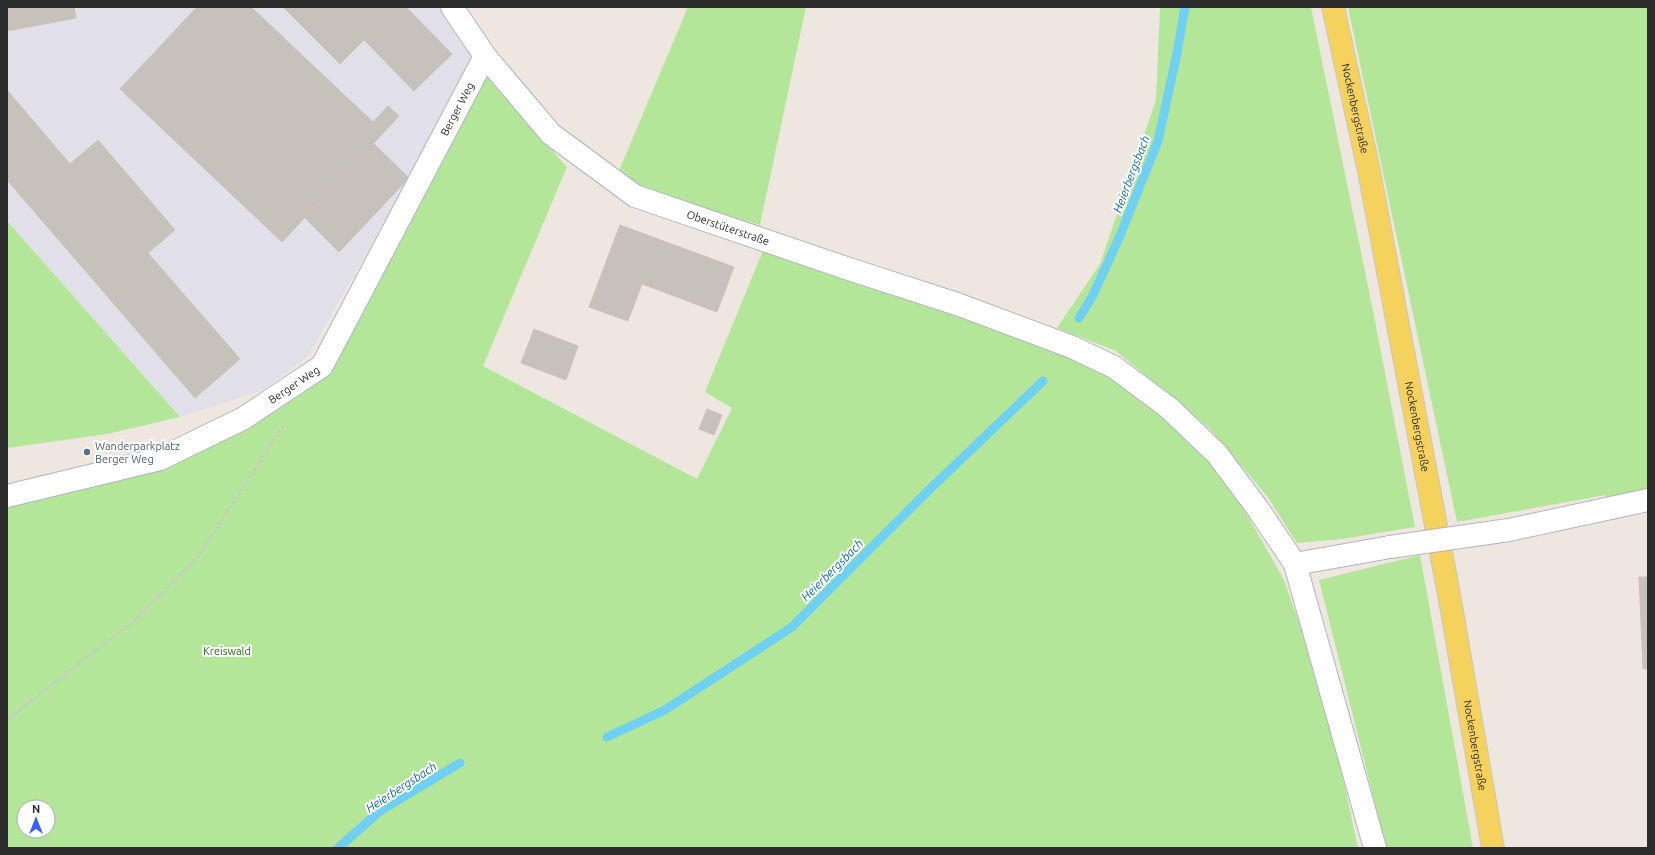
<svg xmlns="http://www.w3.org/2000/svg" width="1655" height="855" font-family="Ubuntu,sans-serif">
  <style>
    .industrial { fill: #e1dfe7 }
    .green { fill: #b4e69a; fill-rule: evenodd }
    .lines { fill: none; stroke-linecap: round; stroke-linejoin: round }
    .stream { stroke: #6fd0f2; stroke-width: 9 }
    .building { fill: #c6c1ba; stroke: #cac4b8 }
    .minor-casing { stroke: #b2b5c0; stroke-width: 24 }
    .major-casing { stroke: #c8c8c8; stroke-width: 24 }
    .path { stroke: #c8c8c8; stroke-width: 2.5; stroke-dasharray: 3 2; stroke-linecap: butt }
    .minor { stroke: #fff; stroke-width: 22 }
    .major { stroke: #f5d15d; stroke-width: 22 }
    .minor-bridge-casing { stroke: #b2b5c0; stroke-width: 24; stroke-linecap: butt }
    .minor-bridge { stroke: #fff; stroke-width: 22 }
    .service-dot { fill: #5c6f8a; stroke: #fff; stroke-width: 1.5 }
    .labels { text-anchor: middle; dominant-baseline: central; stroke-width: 4; stroke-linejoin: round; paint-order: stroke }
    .street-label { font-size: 11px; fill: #2c2c2c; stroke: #fff }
    .service-label { font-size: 11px; fill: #4e5e75; stroke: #fff; text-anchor: start }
    .park-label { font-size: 11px; fill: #2a6d19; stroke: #fff }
    .water-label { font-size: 12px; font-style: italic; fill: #0a6ea3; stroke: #fff }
  </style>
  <rect width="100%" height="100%" fill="#eee7df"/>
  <path class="industrial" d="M7 7H441L473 59 396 201 308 356 263 390 180 417 7 221Z"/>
  <path class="green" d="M688 7H806L760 225 645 190 618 173Z
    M1160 7H1311L1373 311 1415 527 1342 539 1297 543 1267 496 1210 429 1116 351 1057 328 1100 264 1156 100Z
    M1348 7H1648V500L1608 505 1606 495 1457 522Z
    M484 73 567 167 483 366 697 479 732 408 705 392 764 248 842 278 1072 355 1134 392 1177 429 1218 470 1249 518 1284 580 1320 683 1336 745 1358 848H7V498L166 464 329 370ZM24 807H48V831H24Z
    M7 221 180 417 107 434 7 448Z
    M1420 555 1473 848H1386L1319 580Z"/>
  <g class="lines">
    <path class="stream" d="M1079 318 1092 297 1119 238 1158 141 1177 53 1185 7
      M607 737 665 710 792 627 931 488 1043 381
      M338 848 380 811 460 763"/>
  </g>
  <path class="building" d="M7 7H74L76 18 7 31Z
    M197 7H251L373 122 388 106 399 116 282 242 120 89Z
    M283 7H406L452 54 414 91 364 40 340 64Z
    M7 90 70 164 98 140 175 230 148 253 240 359 195 398 7 180Z
    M373 143 409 178 339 252 305 218Z
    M620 225 734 267 717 312 642 284 628 321 589 307Z
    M534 329 578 346 566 380 521 363Z
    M707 409 722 415 714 435 699 429Z
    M1639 577H1648V669H1643Z"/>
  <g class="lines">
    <defs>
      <g id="minor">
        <path id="s1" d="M452 7 485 56 551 134 635 196 846 268 957 304 1072 347 1114 367 1169 408 1217 454 1258 509 1295 564 1375 848"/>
        <path id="s2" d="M7 496 160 459 244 418 322 366 485 56"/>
        <path d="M1509 530 1648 500"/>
        <path d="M1295 564 1390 547"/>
      </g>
      <g id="major">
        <path id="s3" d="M1333 7 1369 171 1450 600 1493 848"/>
      </g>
    </defs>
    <use href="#minor" class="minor-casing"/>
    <use href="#major" class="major-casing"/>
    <path class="path" d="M7 720 134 621 200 554 284 425"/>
    <use href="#minor" class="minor"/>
    <use href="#major" class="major"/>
    <defs>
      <path id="minor-bridge" d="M1390 547 1509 530"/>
    </defs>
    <use href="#minor-bridge" class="minor-bridge-casing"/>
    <use href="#minor-bridge" class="minor-bridge"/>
  </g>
  <circle class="service-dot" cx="87" cy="452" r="4"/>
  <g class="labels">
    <g class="street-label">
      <text stroke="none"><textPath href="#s2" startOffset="635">Berger Weg</textPath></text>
      <text stroke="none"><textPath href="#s3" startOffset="104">Nockenbergstraße</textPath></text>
      <text stroke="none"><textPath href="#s1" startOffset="364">Oberstüterstraße</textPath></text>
      <text stroke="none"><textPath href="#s2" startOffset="311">Berger Weg</textPath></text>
      <text stroke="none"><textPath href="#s3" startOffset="428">Nockenbergstraße</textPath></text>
      <text stroke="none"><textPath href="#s3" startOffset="752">Nockenbergstraße</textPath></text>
    </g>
    <g class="service-label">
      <text x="95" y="446">Wanderparkplatz<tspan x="95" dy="13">Berger Weg</tspan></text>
    </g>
    <g class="park-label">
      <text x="227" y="651">Kreiswald</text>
    </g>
    <g class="water-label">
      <text transform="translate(1131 174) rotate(-69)">Heierbergsbach</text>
      <text transform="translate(832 570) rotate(-45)">Heierbergsbach</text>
      <text transform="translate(401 787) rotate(-33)">Heierbergsbach</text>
    </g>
  </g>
  <rect width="1655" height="855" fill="none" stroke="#2c2c2c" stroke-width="16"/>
  <g transform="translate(36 819)"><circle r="19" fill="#ffffff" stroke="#ababab"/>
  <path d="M0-3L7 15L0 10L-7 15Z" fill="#3b5fff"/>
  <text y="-6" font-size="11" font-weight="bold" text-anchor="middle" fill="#2c2c2c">N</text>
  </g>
</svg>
